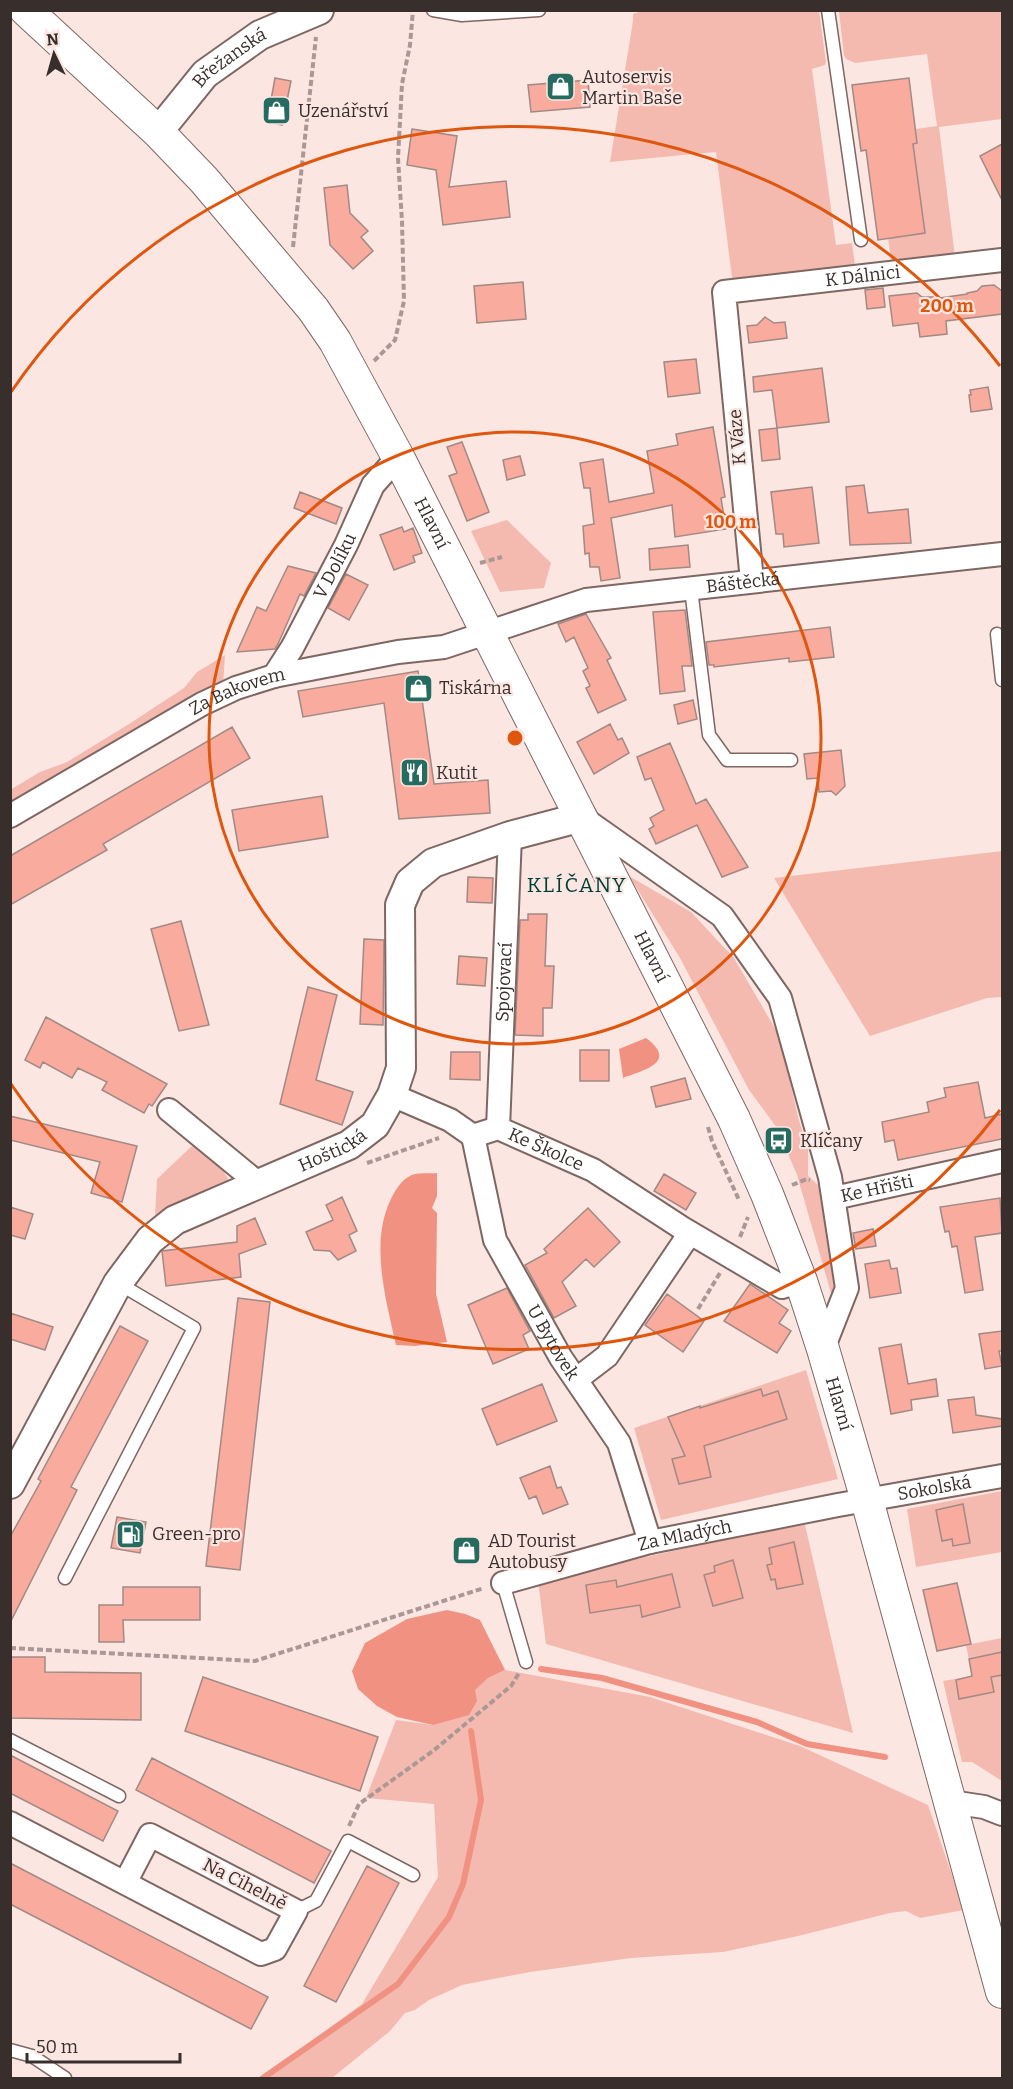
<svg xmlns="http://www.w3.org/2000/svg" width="1013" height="2089" font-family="Bitter,serif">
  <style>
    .green { fill: #f4baaf }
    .water { fill: #f09181 }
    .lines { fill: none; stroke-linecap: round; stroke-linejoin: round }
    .stream { stroke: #f09181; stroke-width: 6 }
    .building { fill: #f9ab9d; stroke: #a18985; stroke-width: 1.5 }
    .service-casing { stroke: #7e6763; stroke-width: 15 }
    .minor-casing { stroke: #7e6763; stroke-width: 26 }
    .tertiary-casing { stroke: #7e6763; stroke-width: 32 }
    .secondary-casing { stroke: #7e6763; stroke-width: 34 }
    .path { stroke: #a99895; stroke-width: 4; stroke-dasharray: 6 3; stroke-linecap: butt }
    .service { stroke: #fff; stroke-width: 12 }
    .minor { stroke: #fff; stroke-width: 22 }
    .tertiary { stroke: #fff; stroke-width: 28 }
    .secondary { stroke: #fff; stroke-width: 32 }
    .ring { fill: none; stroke: #df570e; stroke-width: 3 }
    .labels { text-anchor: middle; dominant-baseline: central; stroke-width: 4.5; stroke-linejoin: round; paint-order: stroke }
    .street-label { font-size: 18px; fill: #382e2c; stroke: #fce6e2 }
    .poi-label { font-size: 18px; fill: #382e2c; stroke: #fce6e2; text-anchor: start }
    .quarter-label { font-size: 21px; letter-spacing: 1.5px; fill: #003e35; stroke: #fce6e2 }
    .centre { fill: #df570e; stroke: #fce6e2; stroke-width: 3 }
    .ring-label { font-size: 18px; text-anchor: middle; font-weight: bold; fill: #df570e; stroke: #fce6e2; stroke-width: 4.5; stroke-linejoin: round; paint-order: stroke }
  </style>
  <rect width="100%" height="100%" fill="#fce6e2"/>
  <path class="green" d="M645 10 819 11 826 62 825 65 812 69 836 245 852 243 855 266 733 285 716 152 610 162 633 21V14Z
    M839 11H1002V119L939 127 955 257 892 265 888 238 925 233 913 144 917 143 916 129 937 126 927 54 855 63 846 59 844 55Z
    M507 520 551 563 544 588 500 592 471 531Z
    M225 655 223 685 82 759 11 807 10 790 40 772 67 762 129 724 184 688 197 672Z
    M1002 851V997L987 998 870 1036 774 878Z
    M629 876 691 912 734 958 780 1037 798 1117 808 1150V1176L818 1185 837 1295 833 1300 797 1175 777 1128 749 1090 680 958Z
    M192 1146C215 1157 219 1162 231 1184L155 1217 157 1179Z
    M806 1370 838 1479 661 1520 634 1428Z
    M1002 1491V1552L916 1567 907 1509Z
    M805 1525 853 1733 546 1644 538 1581 745 1535Z
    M1002 1638V1781L972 1762H962L943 1681 972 1676 966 1645Z
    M505 1670 650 1697 800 1746 928 1805 964 1910 920 1918 906 1911 890 1913 798 1936 723 1952 631 1958 530 1972 462 1985 429 2000 415 2010 405 2013 390 2031 332 2078H261L362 2004 438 1877 434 1804 366 1798 396 1720 433 1725 488 1678Z"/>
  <path class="water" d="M646 1038C678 1062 645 1070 623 1078L619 1049Z
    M437 1173V1196L432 1208 437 1213 436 1294 447 1342 415 1346 396 1345C386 1300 370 1244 390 1201 395 1191 400 1181 410 1176 416 1172 429 1174 437 1173Z
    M447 1610 465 1614 480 1620 505 1670 488 1678 475 1690 477 1701 469 1715 433 1725 397 1717 377 1706 358 1689 352 1671 365 1643 407 1619Z"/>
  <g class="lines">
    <path class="stream" d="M541 1669 602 1678 757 1722 807 1744 885 1757
      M263 2078 398 1984 449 1917 463 1884 481 1800 471 1731"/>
  </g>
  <path class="building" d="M275 78 291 81 282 125 267 122Z
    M909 78 917 143 913 144 925 233 878 240 866 150 861 151 852 85Z
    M588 80 590 107 531 112 528 85Z
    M412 129 457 136 449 187 506 181 510 217 443 225 436 170 407 165Z
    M1002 144V200L980 156Z
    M347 185 350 213 368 231 361 237 373 251 353 269 330 245 324 188Z
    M523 282 526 319 477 323 474 286Z
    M994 285 1002 291V314L946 321 947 334 920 337 918 323 893 326 889 296 917 293 922 297H933V299L967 294V293L977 291 982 286Z
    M883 288 885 307 867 309 865 290Z
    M765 317 774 323 785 322 787 338 749 343 747 326 757 325Z
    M696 359 700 393 668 397 664 362Z
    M822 368 829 422 777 428 772 390 754 392 753 377Z
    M988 387 992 409 971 412 969 395H971L970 390Z
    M713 427 725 497 721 498 726 529 675 537 672 505 611 518 620 578 601 581 599 567H590L589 553 585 554 583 526 594 524 590 488H584L580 463 603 459 609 502 654 493 647 451 678 445 676 434Z
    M777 428 780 459 762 461 759 430Z
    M462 442 489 512 467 521 449 476 457 473 447 447Z
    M520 456 525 475 507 480 503 460Z
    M864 485 868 513 908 509 911 543 850 545 846 487Z
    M812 487 819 543 784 547 783 534H776L771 492Z
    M300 492 342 508 336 524 294 508Z
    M402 527 404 532 413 528 422 553 413 556 415 562 394 570 380 535Z
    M688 545 690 567 650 570 649 549Z
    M288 566 316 573 304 596 300 594 278 644 275 649 237 652 257 607 266 611Z
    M346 574 368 585 349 620 328 608Z
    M685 610 692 666H682L685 691 660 694 653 612Z
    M586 614 611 658 607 660 626 700 598 713 586 688 590 686 583 671 588 668 574 637 566 642 558 624Z
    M830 627 834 657 789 662V658L714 667V665H709L706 642Z
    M418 671 434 784 488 780 490 813 399 819 384 703 303 717 298 691Z
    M693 700 697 719 678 724 674 705Z
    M610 724 618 740 622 738 629 753 594 774 577 742Z
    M232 727 250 758 103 844 107 850 10 905V856Z
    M670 743 696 804 706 799 748 867 722 877 697 825 656 844 649 829 654 826 650 818 664 810 651 778 645 780 637 757Z
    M841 750 845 786 836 795 831 791 819 792 818 778 807 779 804 754Z
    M322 796 328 837 239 851 232 810Z
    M468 877 493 878 492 903 467 902Z
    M528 914H547L545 966H554L552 1008H543V1036L515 1035 520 920H528Z
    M181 921 209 1025 179 1031 151 929Z
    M364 939 384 940 383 1025 360 1024Z
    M459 956 487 958 485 986 457 984Z
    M308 987 337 995 316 1080 353 1092 342 1125 280 1104Z
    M46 1017 167 1084 152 1106 149 1104 144 1113 102 1090 107 1082 78 1068 72 1078 43 1062 40 1068 25 1060Z
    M580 1050H609V1081H580Z
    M451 1052H480V1080L450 1079Z
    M685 1078 691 1099 656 1107 651 1087Z
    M978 1082 985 1118 1002 1114V1139L898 1160 894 1140 885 1142 882 1122 929 1112 927 1102 946 1097 944 1088Z
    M10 1116 137 1146 122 1202 91 1193 100 1162 10 1140Z
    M664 1174 696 1193 686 1210 654 1191Z
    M342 1197 357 1231 349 1235 356 1251 338 1260 330 1251 314 1250 306 1232 333 1220 326 1205Z
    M1000 1198 1002 1233 975 1237 983 1290 965 1293 957 1246 952 1247 949 1231 945 1232 940 1207Z
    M10 1207 33 1214 25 1239 10 1235Z
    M588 1208 620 1242 594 1267 586 1259 562 1282 576 1306 554 1318 525 1265 547 1253 544 1249Z
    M255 1218 266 1244 239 1254 241 1277 166 1286 162 1251 237 1242V1226Z
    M873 1229 876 1246 856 1249 853 1233Z
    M889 1260 891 1269 897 1268 901 1293 870 1298 865 1264Z
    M750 1284 788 1310 779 1323 791 1331 777 1353 724 1321Z
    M507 1288 530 1331 523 1335 529 1349 493 1364 468 1305Z
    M667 1294 704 1321 683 1352 645 1325Z
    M238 1298 270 1302 240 1570 206 1566Z
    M10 1313 53 1327 45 1350 10 1339Z
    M120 1326 148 1341 71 1487 77 1490 10 1623V1537L41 1481 38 1479Z
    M1002 1331V1351H999L1002 1366 985 1369 979 1334Z
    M901 1344 908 1384 936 1379 938 1396 911 1400 912 1410 891 1414 879 1348Z
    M542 1384 557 1421 497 1445 482 1409Z
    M761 1389 763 1396 778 1391 787 1419 704 1446 711 1477 679 1484 672 1459 685 1456 668 1417 700 1406V1408Z
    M974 1397 976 1415 1002 1419V1426L953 1433 948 1400Z
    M550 1466 557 1488 561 1487 568 1504 543 1514 536 1496 529 1499 520 1478Z
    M963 1504 970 1543 953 1546 952 1539 942 1541 936 1510Z
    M117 1517 146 1522 140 1553 111 1548Z
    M794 1542 803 1584 777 1589 775 1579 771 1580 767 1565 772 1564 769 1548Z
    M733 1560 743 1598 713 1606 704 1575 715 1572 714 1566Z
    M672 1574 680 1607 642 1617 640 1605 590 1613 586 1585 616 1580 617 1587Z
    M957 1583 971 1644 937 1651 923 1590Z
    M123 1587H200V1620H123L124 1642H99V1605H123Z
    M1002 1652V1675L991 1677 994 1692 959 1699 956 1680 972 1676 969 1659Z
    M10 1657H45V1672L141 1673V1720L10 1718Z
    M203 1677 378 1737 360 1791 185 1731Z
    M10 1755 118 1811 103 1841 10 1793Z
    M152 1758 331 1851 314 1883 136 1790Z
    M10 1863 268 1997 251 2029 10 1904Z
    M367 1866 399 1883 336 2002 304 1986Z"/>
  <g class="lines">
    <defs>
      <path id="service" d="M433 10 462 15 539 10
        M828 10 861 240
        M691 589 709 735 727 760H791
        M997 634 1002 680
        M65 1578 194 1328 118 1283
        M503 1583 526 1662
        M10 1740 119 1796
        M296 1911 316 1901 348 1841 413 1875
        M10 2050 32 2056 65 2078"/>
      <g id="minor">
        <path id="s1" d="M752 581 724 292 1002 260"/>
        <path id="s2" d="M274 676 292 648 346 545 373 485 398 457"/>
        <path id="s3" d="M10 816 202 704 236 688 274 676 398 652 444 647 586 600 1002 554"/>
        <path d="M583 818 722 916 780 998 830 1177 847 1288 823 1349"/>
        <path id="s4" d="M392 1095 450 1120 473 1136 498 1128 593 1170 682 1228 782 1287 801 1281"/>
        <path d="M169 1110 259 1184"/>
        <path id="s5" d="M498 1128 510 836"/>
        <path id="s6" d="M473 1136 495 1240 561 1358 619 1443 650 1542"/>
        <path id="s7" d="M834 1198 1002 1161"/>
        <path d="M577 1379 607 1356 690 1233"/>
        <path id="s8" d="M503 1583 650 1542 838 1505 1002 1476"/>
        <path d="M951 1802 984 1807 1002 1814"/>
        <path d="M10 1823 261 1954 275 1949 296 1911 150 1835 125 1883"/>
      </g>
      <g id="tertiary">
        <path id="s9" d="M158 132 205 74 260 35 319 10"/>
        <path id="s10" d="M10 1484 118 1283 150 1240 175 1220 349 1145 375 1125 392 1095 401 1068 400 905 410 882 433 863 510 836 582 817"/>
      </g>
      <g id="secondary">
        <path id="s11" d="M26 10 158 132 204 180 313 309 335 341 398 457 734 1119 767 1194 801 1281 823 1349 867 1500 1002 1992"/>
      </g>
    </defs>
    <use href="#service" class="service-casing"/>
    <use href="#minor" class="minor-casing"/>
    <use href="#tertiary" class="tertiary-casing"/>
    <use href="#secondary" class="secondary-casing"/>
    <path class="path" d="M293 247 316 37
      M374 361 395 340 404 301 402 221 398 158 402 84 410 45 413 10
      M480 563 502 557
      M708 1127 712 1141 739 1200
      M367 1163 439 1138
      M792 1185 807 1179 810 1180
      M740 1237 748 1217
      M698 1309 720 1273
      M10 1648 255 1661 484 1588
      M349 1826 359 1804 433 1751 511 1686 519 1673"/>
    <use href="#service" class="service"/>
    <use href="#minor" class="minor"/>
    <use href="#tertiary" class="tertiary"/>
    <use href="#secondary" class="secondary"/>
  </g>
  <g class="ring">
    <circle cx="515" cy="738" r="306"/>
    <path d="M1000 1110A611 611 0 0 1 11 1084M11 392A611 611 0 0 1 1000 366"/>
  </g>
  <defs>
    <symbol id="shop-square" viewBox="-11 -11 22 22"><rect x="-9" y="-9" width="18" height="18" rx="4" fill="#256b60" stroke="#fce6e2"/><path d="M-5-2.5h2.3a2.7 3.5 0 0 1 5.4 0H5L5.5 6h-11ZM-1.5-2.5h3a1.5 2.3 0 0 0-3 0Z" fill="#fff"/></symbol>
    <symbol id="restaurant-square" viewBox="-11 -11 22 22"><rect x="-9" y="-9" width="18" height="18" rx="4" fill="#256b60" stroke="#fce6e2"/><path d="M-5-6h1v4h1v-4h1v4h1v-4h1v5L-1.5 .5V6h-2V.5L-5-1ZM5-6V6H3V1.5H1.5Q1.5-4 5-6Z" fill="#fff"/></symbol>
    <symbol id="bus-square" viewBox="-11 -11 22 22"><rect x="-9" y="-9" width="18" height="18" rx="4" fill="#256b60" stroke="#fce6e2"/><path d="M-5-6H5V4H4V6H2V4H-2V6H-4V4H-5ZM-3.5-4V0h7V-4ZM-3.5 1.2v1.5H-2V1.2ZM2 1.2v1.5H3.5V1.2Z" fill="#fff"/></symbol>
    <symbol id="fuel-square" viewBox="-11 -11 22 22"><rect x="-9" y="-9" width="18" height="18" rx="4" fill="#256b60" stroke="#fce6e2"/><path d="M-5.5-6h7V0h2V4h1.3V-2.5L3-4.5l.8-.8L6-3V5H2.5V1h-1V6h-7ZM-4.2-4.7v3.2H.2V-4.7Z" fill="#fff"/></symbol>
  </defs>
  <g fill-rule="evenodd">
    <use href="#shop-square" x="544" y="70" width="33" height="33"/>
    <use href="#shop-square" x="260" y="94" width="33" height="33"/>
    <use href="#shop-square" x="402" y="672" width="33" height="33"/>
    <use href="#restaurant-square" x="398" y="756" width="33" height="33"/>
    <use href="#bus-square" x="762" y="1124" width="33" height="33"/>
    <use href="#fuel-square" x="114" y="1518" width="33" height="33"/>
    <use href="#shop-square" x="450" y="1534" width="33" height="33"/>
  </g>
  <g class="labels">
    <g class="street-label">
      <text stroke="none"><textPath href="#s9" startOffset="104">Břežanská</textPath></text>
      <text stroke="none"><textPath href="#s1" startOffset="430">K Dálnici</textPath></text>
      <text transform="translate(737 437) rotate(-95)">K Váze</text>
      <text stroke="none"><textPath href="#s11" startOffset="660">Hlavní</textPath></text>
      <text stroke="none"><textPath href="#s2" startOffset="126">V Dolíku</textPath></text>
      <text stroke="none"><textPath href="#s3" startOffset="780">Báštěcká</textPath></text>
      <text stroke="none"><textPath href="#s3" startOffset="260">Za Bakovem</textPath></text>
      <text stroke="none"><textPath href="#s11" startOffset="1146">Hlavní</textPath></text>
      <text stroke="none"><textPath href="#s5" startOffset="146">Spojovací</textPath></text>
      <text stroke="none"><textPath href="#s10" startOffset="486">Hoštická</textPath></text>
      <text stroke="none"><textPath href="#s4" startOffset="170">Ke Školce</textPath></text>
      <text stroke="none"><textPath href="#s7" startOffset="44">Ke Hřišti</textPath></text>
      <text stroke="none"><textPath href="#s6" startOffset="224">U Bytovek</textPath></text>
      <text stroke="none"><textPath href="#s11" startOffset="1632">Hlavní</textPath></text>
      <text stroke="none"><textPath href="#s8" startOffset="442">Sokolská</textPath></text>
      <text stroke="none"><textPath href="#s8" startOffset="188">Za Mladých</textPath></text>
      <text transform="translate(245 1884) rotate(27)">Na Cihelně</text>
    </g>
    <g class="poi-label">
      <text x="582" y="77">Autoservis<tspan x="582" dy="21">Martin Baše</tspan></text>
      <text x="298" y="111">Uzenářství</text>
      <text x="439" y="688">Tiskárna</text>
      <text x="436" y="773">Kutit</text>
      <text x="800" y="1141">Klíčany</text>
      <text x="152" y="1534">Green-pro</text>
      <text x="488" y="1541">AD Tourist<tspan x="488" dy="21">Autobusy</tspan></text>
    </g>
    <g class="quarter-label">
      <text x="577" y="885">KLÍČANY</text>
    </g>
  </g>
  <circle cx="515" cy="738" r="9" class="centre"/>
  <g class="ring-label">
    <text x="947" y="312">200 m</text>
    <text x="731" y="528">100 m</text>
  </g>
  <rect width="1013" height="2089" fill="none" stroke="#382e2c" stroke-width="24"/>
  <g transform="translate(54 54) rotate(355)" stroke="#fce6e2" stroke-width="4.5" paint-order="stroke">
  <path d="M0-4.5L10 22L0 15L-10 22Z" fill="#382e2c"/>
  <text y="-9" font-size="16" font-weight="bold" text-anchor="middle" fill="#382e2c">N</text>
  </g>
  <path d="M27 2053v9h153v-9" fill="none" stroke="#382e2c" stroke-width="3"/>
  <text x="36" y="2053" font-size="18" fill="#382e2c" stroke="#fce6e2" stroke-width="4.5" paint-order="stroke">50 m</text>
</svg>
